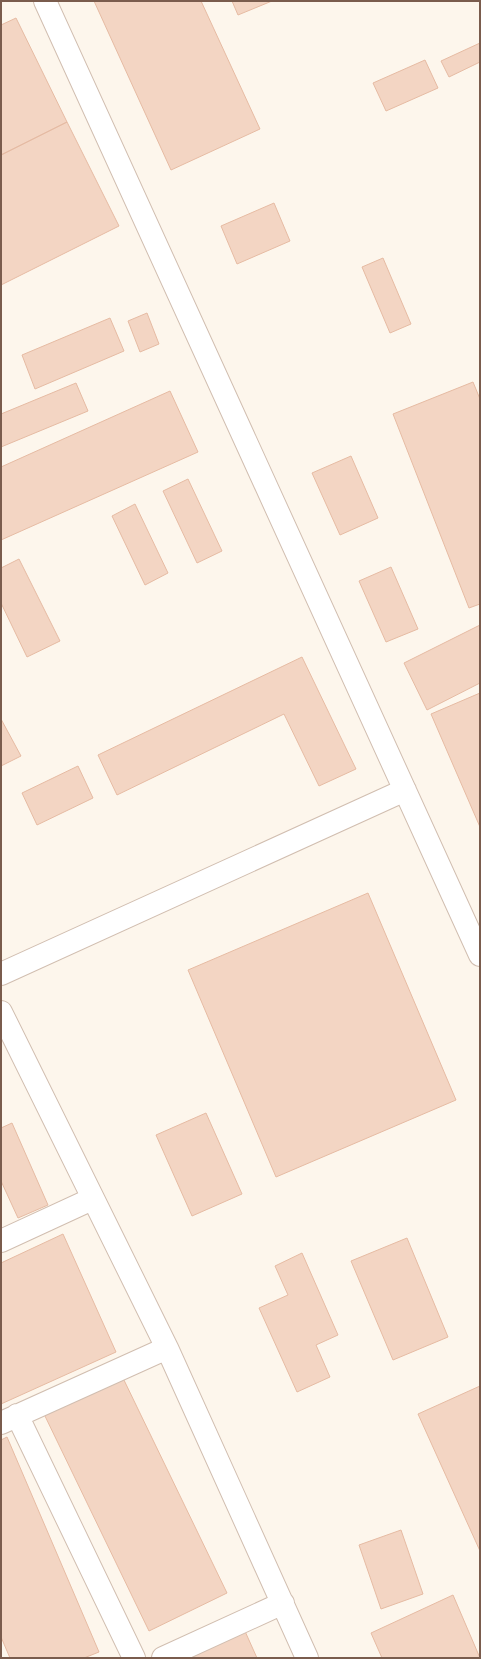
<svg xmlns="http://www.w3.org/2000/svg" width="481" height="1659" font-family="'IBM Plex Sans',sans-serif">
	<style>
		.building { fill: #f3d5c3; stroke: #e6bba3 }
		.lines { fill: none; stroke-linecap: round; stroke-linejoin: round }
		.minor-casing { stroke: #d1beb0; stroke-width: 24 }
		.minor { stroke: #fff; stroke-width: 22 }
	</style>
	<rect width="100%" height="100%" fill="#fdf6ec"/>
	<path class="building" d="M94 1H201L260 129 171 170Z
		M232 1H272L238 15Z
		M16 18 67 122 1 155V25Z
		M480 43V62L449 77 441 61Z
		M425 60 438 88 386 111 373 83Z
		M67 122 119 226 1 285V155Z
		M274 203 290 241 237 264 221 226Z
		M383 258 411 324 390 333 362 267Z
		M147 313 159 344 140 352 128 321Z
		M110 318 124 351 35 389 22 355Z
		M473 382 480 399V604L469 608 393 414Z
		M76 383 88 411 1 447V414Z
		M170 391 198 452 1 540V467Z
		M351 456 378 518 340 535 312 473Z
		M188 479 222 551 197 563 163 491Z
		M135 504 168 573 145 585 112 516Z
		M19 559 60 641 27 657 1 603V568Z
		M391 567 418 629 386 642 359 581Z
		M480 625V683L427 710 404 663Z
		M302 657 356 769 319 786 284 714 117 795 98 755Z
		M480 693V827L431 714Z
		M1 719 21 756 1 766Z
		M78 766 93 798 37 825 22 793Z
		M368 893 456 1100 276 1177 188 970Z
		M206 1113 242 1194 192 1216 156 1135Z
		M12 1123 48 1205 18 1218 1 1181V1128Z
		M63 1234 116 1352 1 1404V1263Z
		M407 1238 448 1337 393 1360 351 1261Z
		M302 1253 338 1335 316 1345 330 1377 297 1392 259 1308 288 1295 275 1266Z
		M122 1376 227 1593 149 1631 44 1414Z
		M480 1386V1551L418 1414Z
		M7 1437 99 1652 84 1658H10L1 1637V1440Z
		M401 1530 423 1594 381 1609 359 1545Z
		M453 1595 480 1658H382L371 1633Z
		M244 1629 257 1658H178Z"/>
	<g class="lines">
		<defs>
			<path id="minor" d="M45 1 480 955
				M1 974 405 790
				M1 1012 167 1348 307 1658
				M1 1241 92 1199
				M17 1415 134 1658
				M1 1423 167 1348
				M163 1658 283 1603"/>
		</defs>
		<use href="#minor" class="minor-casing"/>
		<use href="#minor" class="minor"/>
	</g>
	<rect width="481" height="1659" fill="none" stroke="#7a5c4d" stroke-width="4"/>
</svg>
